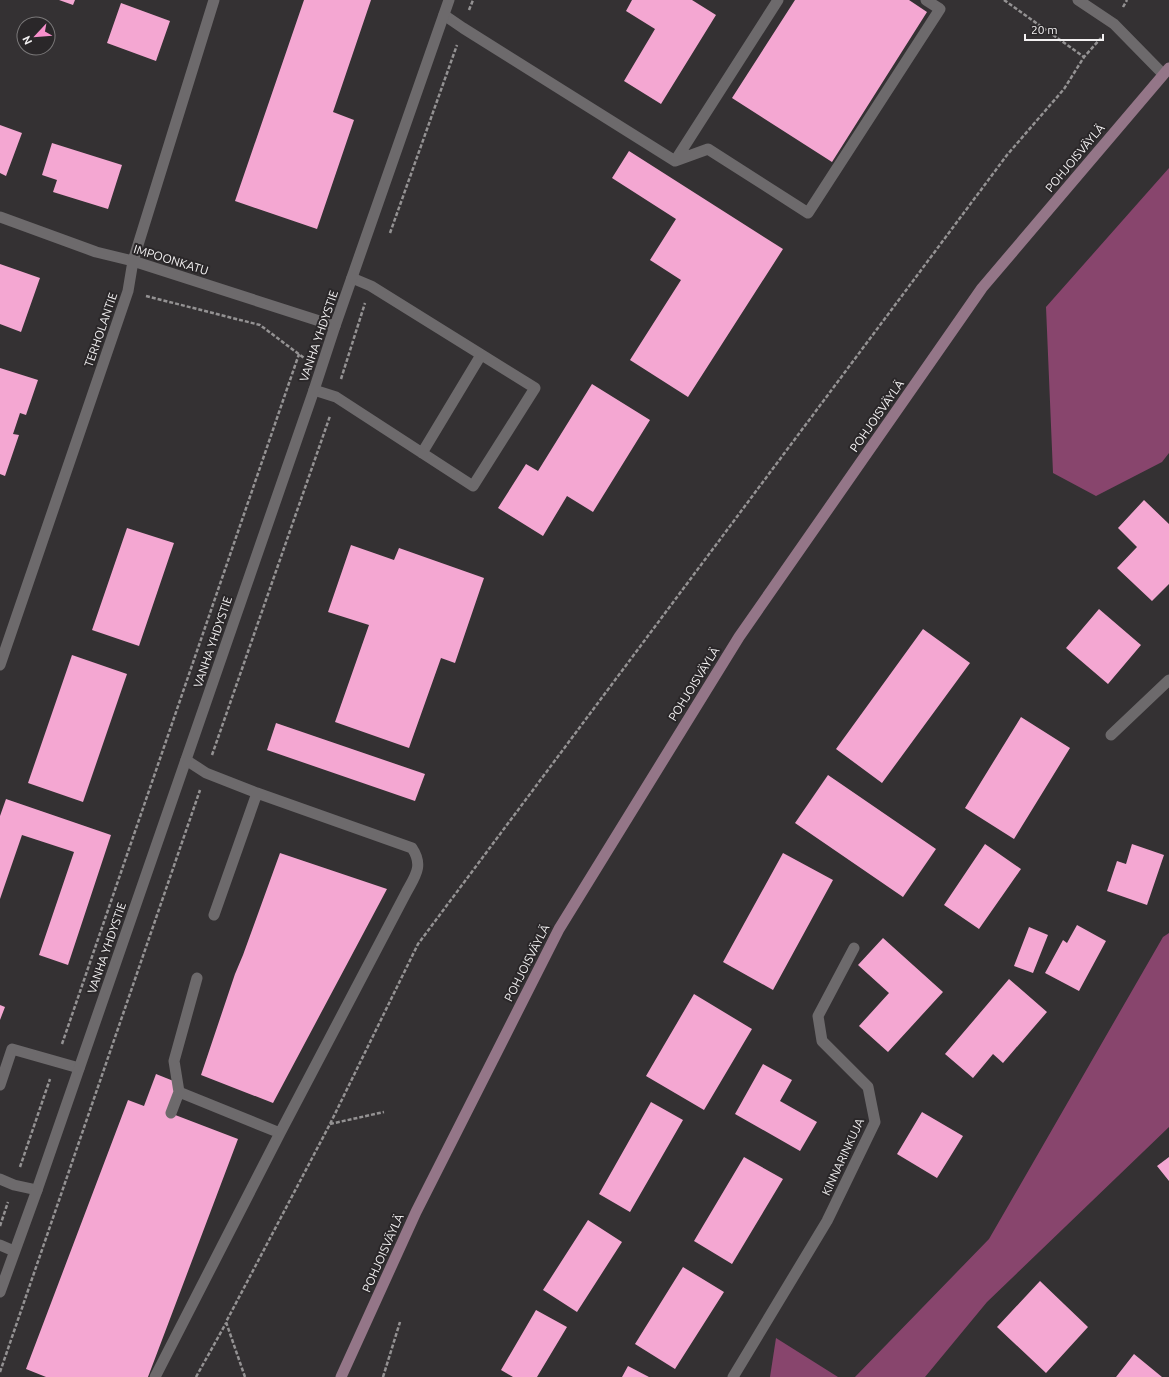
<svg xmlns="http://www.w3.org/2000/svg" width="1169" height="1377" font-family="Ubuntu,sans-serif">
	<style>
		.forest { fill: #88456d }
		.building { fill: #f4a7d2 }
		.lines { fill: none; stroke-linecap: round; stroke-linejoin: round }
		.path { stroke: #949293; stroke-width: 2.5; stroke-dasharray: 4 2; stroke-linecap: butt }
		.service { stroke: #6d6a6c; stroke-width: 11 }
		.minor { stroke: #6d6a6c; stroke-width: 11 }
		.tertiary { stroke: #6d6a6c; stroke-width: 11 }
		.secondary { stroke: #947688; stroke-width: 11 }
		.labels { text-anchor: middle; stroke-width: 4; stroke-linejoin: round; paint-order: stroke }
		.street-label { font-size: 12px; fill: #f3f1f2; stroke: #2a2729 }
	</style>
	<rect width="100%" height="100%" fill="#343133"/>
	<path class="forest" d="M1169 168V453L1162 462 1096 496 1053 473 1046 307Z
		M1169 933V1127L987 1302 925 1377H855L989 1239 1163 937Z
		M776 1338 838 1377H770Z"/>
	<path class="building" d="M59 0H75L73 5Z
		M304 0H371L333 112 354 120 317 229 235 201Z
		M632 0H692L716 15 661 104 624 81 655 29 626 11Z
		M795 0H909L927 12 832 162 732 98Z
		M121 3 170 21 156 61 107 43Z
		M0 125 22 133 6 176 0 173Z
		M52 143 122 165 108 209 53 192 57 180 42 175Z
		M629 151 783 249 688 397 630 360 681 280 650 260 676 219 612 178Z
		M0 264 40 278 21 332 0 324Z
		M0 368 38 380 26 415 20 413 13 434 19 435 5 476 0 474Z
		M592 384 650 420 593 512 567 496 543 536 498 508 526 464 538 471Z
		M1144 500 1169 524V584L1152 601 1117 568 1137 547 1118 528Z
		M127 528 174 543 139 646 92 630Z
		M351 545 394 560 399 548 484 578 455 663 441 658 409 748 335 722 369 625 328 612Z
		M1099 609 1141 645 1108 684 1066 648Z
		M923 629 970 663 882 783 836 749Z
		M72 655 127 674 83 802 28 783Z
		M1021 717 1070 748 1014 839 965 808Z
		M276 723 425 774 415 801 267 750Z
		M828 775 936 849 903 897 795 823Z
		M6 799 111 835 68 965 39 955 74 852 22 835 0 899V816Z
		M985 844 1021 869 979 929 944 905Z
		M1132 844 1164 855 1147 905 1107 891 1117 861 1126 864Z
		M280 853 387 889 273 1103 201 1075 235 974 243 955Z
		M783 853 833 880 773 990 723 962Z
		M1077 925 1106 941 1079 991 1045 973 1063 940 1067 943Z
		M1029 927 1048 935 1033 973 1014 966Z
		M883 938 943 992 888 1052 859 1026 889 993 858 965Z
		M1009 979 1047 1012 1003 1063 993 1054 973 1078 945 1054Z
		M694 994 752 1029 704 1110 646 1076Z
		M0 1005 5 1007 0 1020Z
		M763 1064 792 1080 780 1101 817 1122 800 1151 735 1114Z
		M156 1074 181 1084 170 1113 238 1139 148 1377H46L26 1369 128 1100 144 1106Z
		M651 1102 683 1120 630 1212 599 1194Z
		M922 1112 963 1136 937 1178 897 1154Z
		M744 1157 783 1179 732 1264 694 1241Z
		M1169 1157V1181L1157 1166Z
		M588 1220 622 1242 577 1312 543 1290Z
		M683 1267 724 1292 675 1369 635 1344Z
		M1040 1281 1088 1327 1046 1373 997 1327Z
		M536 1310 567 1327 537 1377H513L501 1370Z
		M1134 1354 1162 1377H1116Z
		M628 1366 649 1377H622Z"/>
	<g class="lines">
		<path class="path" d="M1004 0 1084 57
			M1123 7 1127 0
			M469 10 473 0
			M390 233 457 45
			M146 296 260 325 304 358
			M341 379 365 303
			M212 755 330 416
			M62 1044 299 354
			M330 1124 384 1112
			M20 1167 50 1079
			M0 1226 8 1202
			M0 1372 200 790
			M196 1377 226 1323
			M245 1377 226 1322 330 1124 418 944 1007 155 1064 89 1084 57 1101 38
			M383 1377 400 1322"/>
		<path class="service" d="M444 15 463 28 675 161 708 149 808 213 940 9 926 0
			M675 161 778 0
			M314 390 336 397 473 486 535 388 371 286 352 278
			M422 453 481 355
			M214 915 257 793
			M0 1085 12 1049 79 1068
			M179 1092 174 1061 197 978
			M171 1113 179 1092 280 1133
			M0 1179 14 1185 37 1190
			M0 1245 14 1251
			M155 1377 280 1133 406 893C415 876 424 866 412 848L257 793 206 773 186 760"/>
		<path class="minor" d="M1078 0 1114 24 1163 74
			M0 217 96 252 133 261 335 326
			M0 665 128 291 133 261 214 0
			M1111 735 1169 680
			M733 1377 827 1221 875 1122 868 1087 822 1041 818 1016 854 948"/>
		<path class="tertiary" d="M0 1292 37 1190 314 390 335 326 449 0"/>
		<path class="secondary" d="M341 1377 416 1212 559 929 739 637 982 288 1169 68"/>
	</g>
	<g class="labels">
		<g class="street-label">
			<text transform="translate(1075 158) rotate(-50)" y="4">POHJOISVÄYLÄ</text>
			<text transform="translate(171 260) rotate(17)" y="4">IMPOONKATU</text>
			<text transform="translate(101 330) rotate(-71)" y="4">TERHOLANTIE</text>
			<text transform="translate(319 336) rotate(-71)" y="4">VANHA YHDYSTIE</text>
			<text transform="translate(877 416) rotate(-55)" y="4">POHJOISVÄYLÄ</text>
			<text transform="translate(213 642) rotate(-71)" y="4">VANHA YHDYSTIE</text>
			<text transform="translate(694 684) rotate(-58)" y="4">POHJOISVÄYLÄ</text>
			<text transform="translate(107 948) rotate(-71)" y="4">VANHA YHDYSTIE</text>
			<text transform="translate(527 963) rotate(-63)" y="4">POHJOISVÄYLÄ</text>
			<text transform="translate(843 1157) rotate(-65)" y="4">KINNARINKUJA</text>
			<text transform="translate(383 1253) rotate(-66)" y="4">POHJOISVÄYLÄ</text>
		</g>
	</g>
	<g transform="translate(36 36) rotate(244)"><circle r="19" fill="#2a2729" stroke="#7a7879"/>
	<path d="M0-3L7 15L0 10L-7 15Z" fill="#f890cc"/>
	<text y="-6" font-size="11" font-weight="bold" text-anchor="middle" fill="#f3f1f2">N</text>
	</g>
	<path d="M1025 34v6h78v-6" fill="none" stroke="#f3f1f2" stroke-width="2"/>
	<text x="1031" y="34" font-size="12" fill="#f3f1f2" stroke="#2a2729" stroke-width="3" paint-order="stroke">20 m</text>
</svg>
